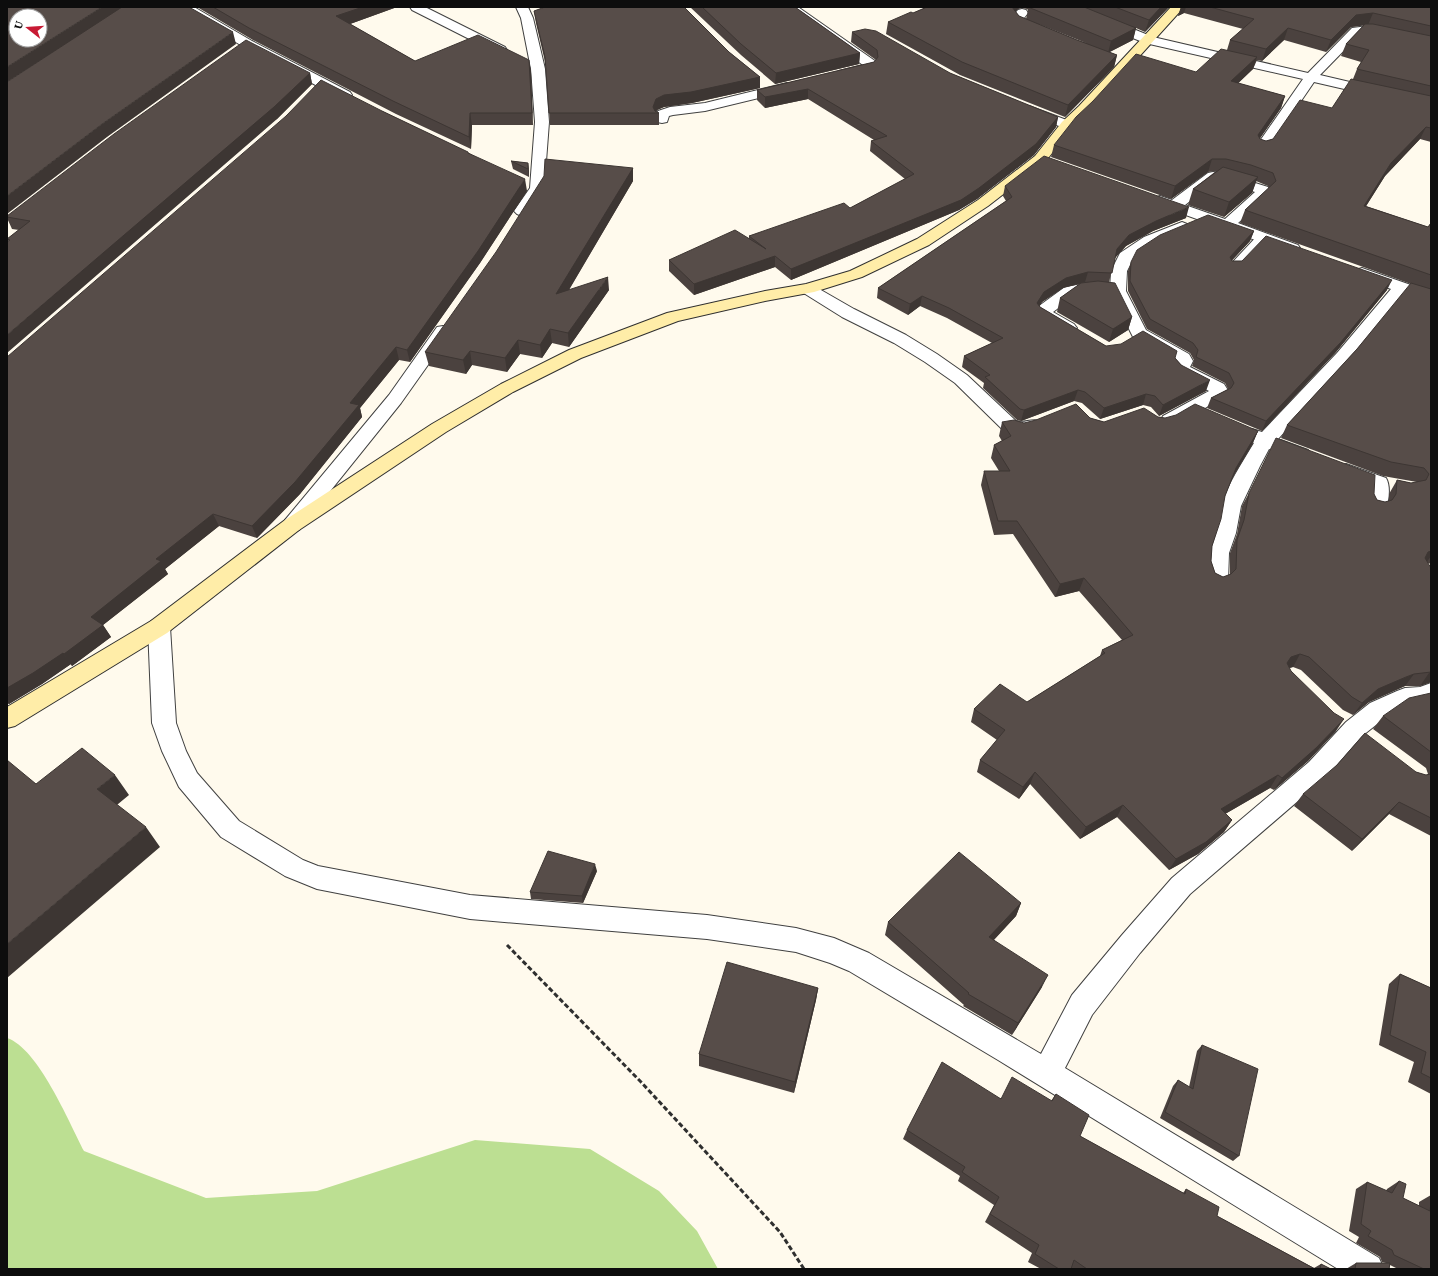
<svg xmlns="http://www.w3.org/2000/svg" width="1438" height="1276" font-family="'Source Serif 4',serif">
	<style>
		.forest { fill: #bcdf92 }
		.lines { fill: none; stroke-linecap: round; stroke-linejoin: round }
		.service-casing { stroke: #404040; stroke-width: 2 }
		.minor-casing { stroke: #404040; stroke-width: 2 }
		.secondary-casing { stroke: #2f2f2f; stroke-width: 2 }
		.path { stroke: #2f2f2f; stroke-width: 3; stroke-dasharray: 5 2.5; stroke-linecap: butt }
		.service { fill: #fff; fill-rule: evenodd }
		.minor { fill: #fff; fill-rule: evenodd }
		.secondary { fill: #ffeda8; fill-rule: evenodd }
		.wall { fill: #4b423f; fill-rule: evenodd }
		.shaded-wall { fill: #3d3633 }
		.building { fill: #574d49; stroke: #3d3633; fill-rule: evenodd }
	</style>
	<rect width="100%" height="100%" fill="#fffaed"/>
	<path class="forest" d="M7 1038C38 1048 69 1122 84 1151L206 1198 317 1191 475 1140 590 1149 659 1191 697 1231 718 1269H7Z"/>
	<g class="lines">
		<defs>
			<path id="service" d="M1262 234 1266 235 1268 237 1266 239 1237 270H1229L1227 268 1229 266 1258 235Z"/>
			<path id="minor" d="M179 7H194L252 41 350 92 352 95 350 98H340L244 47 181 10Z
				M410 7H425L505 47 507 50 505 53H497L412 10Z
				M516 7H528L533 18 545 69 549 122 544 188 527 214 522 216 517 214 514 211 530 188 535 122 531 69 521 18Z
				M785 7H798L875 61 876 64 873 71 844 78 839 77 837 74 839 71 863 65 791 14Z
				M1062 7H1079L1153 37 1308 73 1352 28 1368 26 1431 40V48L1368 34H1360L1320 75 1431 101V109L1314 82 1267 151 1262 152 1257 151 1255 148 1303 79 1145 43 1064 10Z
				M1022 9 1026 10 1028 13 1024 18 1025 20 1044 28 1046 31 1044 34C1033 36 1017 27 1011 18L1018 10Z
				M787 83 792 84 794 87 792 90 705 111 673 115 669 116 667 122 662 123 657 122 655 119 658 111 670 107 705 103Z
				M1029 106 1072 122 1074 125 1072 128 1067 129 1024 113 1022 110 1024 107Z
				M1213 172 1223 173 1268 187 1270 193 1268 196 1238 223 1298 245 1300 248 1298 251 1292 253 1286 251 1155 204 1152 201 1155 198 1160 196 1172 200 1208 173ZM1217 180 1255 192 1225 219 1185 205Z
				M1182 222 1187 224 1190 227 1187 230 1156 243 1133 259 1127 271 1126 291 1146 330 1189 354 1193 361 1190 367 1224 384 1229 392 1226 396 1177 424 1170 426 1163 424 1161 420 1163 416 1209 391 1178 375 1172 368 1175 361 1133 337 1110 291 1111 271 1120 253 1144 237Z
				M1362 268 1431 292V303L1404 294 1349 361 1278 439 1308 450 1311 454 1308 458 1301 460 1269 449 1260 466 1241 506 1236 533 1229 553 1228 581 1224 586 1217 589 1210 586C1201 572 1212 548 1216 533 1218 524 1218 515 1221 506 1228 484 1242 463 1254 443L1245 439 1243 435 1245 431 1252 429 1262 432 1337 353 1391 289 1356 276 1354 273 1356 270Z
				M1087 283 1093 285 1095 288 1093 291 1076 295 1053 312 1074 324 1077 328 1074 332C1062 335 1043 323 1036 313L1039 306 1065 287Z
				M808 284 814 286 854 309 906 335 937 354 967 375 1016 421C1024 424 1031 418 1040 421L1042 425 1040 429 1020 435 1002 429 955 383 925 362 894 343 842 317 802 292 800 289 802 286Z
				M443 326 449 327 452 331 401 403 299 530 292 532 285 530 282 525 285 520 389 395 437 327Z
				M1346 464 1386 478C1391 486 1389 504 1384 512L1377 514 1370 512 1367 507 1369 487 1339 476 1336 471 1339 466Z
				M159 619 167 621 170 627 176 723 186 751 197 773 239 821 303 860 318 866 470 895 707 915 796 928 834 938 869 953 1041 1054 1072 995 1122 935 1172 878 1309 762 1346 722 1370 703 1397 691 1405 688 1420 687 1431 683V702L1422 705 1408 706 1386 717 1362 736 1327 776 1190 894 1140 953 1092 1015 1065 1068 1379 1258 1384 1269H1338L998 1060 849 971 830 963 796 952 707 939 470 919 317 889 285 876 221 837 179 787 162 751 152 723 148 627 151 621Z"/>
			<path id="secondary" d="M1171 7H1184L1089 112 1072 128 1045 162 988 206 929 245 862 277 814 292 765 301 678 321 581 358 513 392 446 432 299 530 167 633 15 726 7 728V707L151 621 285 520 432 424 501 384 569 350 667 313 765 291 806 284 850 271 917 239 978 200 1035 156 1062 122 1079 106Z"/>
		</defs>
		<use href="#service" class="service-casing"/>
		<use href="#minor" class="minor-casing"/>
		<use href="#secondary" class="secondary-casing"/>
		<path class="path" d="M507 945 641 1082 780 1232 804 1269"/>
		<use href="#service" class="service"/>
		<use href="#minor" class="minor"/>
		<use href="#secondary" class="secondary"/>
	</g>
	<path class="wall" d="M197 7H397L350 24 415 61 529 60 531 72 533 125H472L471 149 396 114 253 40Z
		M690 7H795L860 53 859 64 775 84 741 55Z
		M927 7H1169L1145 32 1136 28 1133 40 1109 52 1117 55 1114 67 1065 117 960 75 886 34 888 22 913 13ZM1022 8 1027 9 1028 10 1026 19 1019 16 1015 11 1018 9ZM1036 23 1086 43 1077 40Z
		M1181 7H1431V142L1420 139 1385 176 1366 206 1428 227 1431 223V564L1428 563 1431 682 1420 686H1405L1369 702 1353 715 1343 710 1301 670 1293 667 1289 668 1291 671 1336 731 1308 761 1274 790 1270 788 1225 814 1232 820 1224 832 1198 854 1169 870 1117 817 1080 839 1030 784 1019 799 977 772 980 760 997 740 971 722 974 709 1027 702 1100 656 1102 650 1122 640 1079 591 1055 597 1013 534 994 535 981 485 984 471H999L991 458 994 445 1002 441 999 436 1002 422 1024 423 1090 418 1104 422 1158 417 1258 431 1252 445 1232 479 1225 496 1212 546 1211 561 1215 573 1223 577 1230 575V553L1237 534 1242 506 1249 493 1374 494 1377 500 1385 502 1389 501V494L1397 480 1411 483 1417 482 1383 476 1281 438 1287 425 1357 349 1411 284 1240 223 1245 210 1269 188 1268 186 1256 181 1252 193 1224 217 1188 205 1193 189 1216 171 1208 172 1171 199 1051 157 1054 145 1196 72 1227 50 1230 40 1243 29 1184 13 1178 16ZM1364 25 1346 44 1341 56 1361 62 1357 69 1353 79 1332 108 1273 139 1266 141 1260 139V138L1281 108 1285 96 1238 83 1253 69 1257 60 1262 61 1284 40 1326 52 1351 27Z
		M534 11 729 52 760 77V88L692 103 664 107 657 110 656 112 659 113V125H550L546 66 536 23Z
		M852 32 950 73 1058 117 1056 127 1034 155 977 199 959 210 791 280 775 267 694 295 669 271V260L749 238V236L850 208 905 179 870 151 871 141 874 140 808 99 765 108 757 100V90L874 62 876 60 851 42Z
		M310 73 312 84 277 119 8 241 7 239 19 230 12 229 7 218V216Z
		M382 111 469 153 527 191 480 263 410 362 399 360 360 408 362 417 300 494 257 538 219 526 165 569 168 574 103 625 111 637 72 666 71 664 42 684 9 704 7 703V357Z
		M511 161 528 163 529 171V177L513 169Z
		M633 168V181L569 290H609L569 347 552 343 542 358 520 354 507 372 472 365 466 374 429 366 425 352Z
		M1005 186 1186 218 1153 231 1126 246 1115 258 1109 282 1132 317 1128 330 1109 342 1057 312 1060 298 1080 284 1063 288 1042 302 1039 306 1040 307 1106 346 1175 358 1206 391 1159 416 1151 407 1143 405 1100 419 1082 403 1074 401 1021 421 1017 420 983 388 984 383 962 367 964 356 992 343 947 318 920 306 908 315 877 298 878 288 1006 201 1003 196Z
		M1254 231 1250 241 1231 261 1387 290 1336 352 1262 431 1207 408 1211 398 1228 389 1225 383 1192 366 1194 360 1190 353 1147 329 1128 291V271L1131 262Z
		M1431 693V836L1389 814 1352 851 1294 806 1303 794 1416 772 1426 775 1428 774 1426 768 1373 729 1383 716Z
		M597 871 583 903 531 899 530 892Z
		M1021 903 1016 916 994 940 1042 987 1012 1035 963 1006 964 1005 885 935 888 922Z
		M1400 974 1431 988V1094L1408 1082 1414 1062 1379 1045 1389 984Z
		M818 988 816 1000 794 1093 699 1066V1054Z
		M1202 1045 1239 1156 1233 1161 1160 1118 1173 1086 1178 1080 1189 1087 1197 1051Z
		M1056 1094 1080 1136 1183 1193 1186 1189 1217 1216 1314 1268 1321 1264 1331 1269H1041L1028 1262 1032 1253 985 1222 994 1205 958 1181 960 1176 903 1139 907 1130 1001 1098 1051 1101Z
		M1399 1181 1403 1198 1419 1206V1202L1431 1195V1269H1398L1390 1265 1389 1269H1346L1356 1263H1386L1382 1262 1380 1257 1356 1243 1359 1237 1349 1231 1356 1189 1367 1182 1386 1191 1387 1189Z"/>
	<path class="shaded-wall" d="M102 7H124L7 82V67Z
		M363 7H397L339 28 336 16Z
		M1011 7H1022L1018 9 1010 18Z
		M1161 7H1169L1145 32 1149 20Z
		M1181 7H1186L1184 13 1178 16Z
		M1373 13 1368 25 1351 27 1326 52 1331 40 1356 15Z
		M1136 28 1133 40 1108 53 1111 41Z
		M1288 28 1284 40 1262 61 1266 49Z
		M233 32 236 44 107 137 7 214V196L102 124Z
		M860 53 859 64 775 84 776 73Z
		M1117 55 1114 67 1065 117 1068 105Z
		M1257 57 1253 69 1227 94 1231 81Z
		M529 60 531 72 533 125 532 113Z
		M310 73 312 84 277 119 7 353V335Z
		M760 77V88L692 103 664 107 657 110 656 113 653 107 656 99 664 95Z
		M808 89V99L765 108V97Z
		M1285 96 1281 108 1254 147 1258 135Z
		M470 113 472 125 471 149 469 137Z
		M1058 117 1056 127 1034 155 977 199 959 210 791 280V269Z
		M1426 127 1420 139 1385 176 1358 219 1364 206 1391 163Z
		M1212 159 1208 172 1171 199 1175 186Z
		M528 163 529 171V177L528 169Z
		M633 168V181L558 308 556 294Z
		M1258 177 1252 193 1224 217 1229 202Z
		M525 179 527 191 480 263 410 362 407 350Z
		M1189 207 1186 218 1153 231 1126 246 1114 259 1117 249 1129 235 1156 221Z
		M1254 231 1250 241 1226 267 1230 257Z
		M775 256V267L694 295V284Z
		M1088 272 1085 282 1063 288 1042 302 1035 314 1037 303 1044 292 1066 278Z
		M608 277 609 290 569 347 568 333Z
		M1392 280 1387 290 1336 352 1262 431 1266 421Z
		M922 296 920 306 908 315 910 304Z
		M1132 317 1128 330 1109 342 1113 329Z
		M550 329 552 343 542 358 540 345Z
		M518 340 520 354 507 372 505 358Z
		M396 347 399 360 360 408 362 417 300 494 257 538 252 526 350 403Z
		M470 351 472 365 466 374 463 360Z
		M1210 380 1206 391 1159 416 1163 405Z
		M1078 390 1074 401 1021 421 1024 410Z
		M1146 394 1143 405 1100 419 1104 408Z
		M1258 431 1252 445 1230 481 1236 468Z
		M213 514 219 526 165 569 168 574 103 625 111 637 72 666 64 654 91 617 156 559Z
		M1431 551V556L1426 563 1419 566 1428 552Z
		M1084 578 1079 591 1055 597 1060 584Z
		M63 653 71 664 42 684 9 704 7 702V688Z
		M1300 654 1293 667 1283 670 1291 657Z
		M1431 672V682L1420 686 1429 673Z
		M1414 674 1405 686 1369 702 1353 715 1362 703 1378 689Z
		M1344 719 1336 731 1308 761 1274 790 1282 778Z
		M1035 772 1030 784 1019 799 1023 787Z
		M115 775 129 795 112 809 97 789Z
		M1278 775 1270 788 1213 821 1221 809Z
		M1399 802 1389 814 1352 851 1362 839Z
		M1123 805 1117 817 1080 839 1086 827Z
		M1232 820 1224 832 1198 854 1169 870 1176 859Z
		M146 827 160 847 7 978V944Z
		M595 864 597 871 583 903 582 896Z
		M1021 903 1016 916 984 950 989 937Z
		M1048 975 1042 987 1012 1035 1018 1023Z
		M818 988 816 1000 794 1093 795 1082Z"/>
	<path class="building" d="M7 7H102L7 67ZM16 16H40V40H16Z
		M122 7H189L233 32 102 124 7 196V82Z
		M213 7H363L336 16 415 61 478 35 529 60 532 113H470L469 137 393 101 249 28Z
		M545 7H684L729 52 760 77 691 92 664 95 656 99 653 107 655 111 659 113H549L545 57 534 11Z
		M702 7H795L860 53 776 73 741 44Z
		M927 7H1012L1019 16 1077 40 1117 55 1068 105 962 62 888 22 911 12 913 13Z
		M1028 7H1084L1136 28 1111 41Z
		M1115 7H1161L1149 20Z
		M1210 7H1431V26L1373 13 1356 15 1331 40 1288 28 1266 49 1230 40 1254 19Z
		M1365 24H1373L1431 36V86L1357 69 1369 50 1346 44Z
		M865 29 876 31 950 73 1058 117 1036 144 979 188 961 200 791 269 775 256 694 284 669 260 735 230 766 249 749 236 844 203 850 208 914 174 871 141 887 136 808 89 765 97 757 90 874 62 878 57 877 50 852 32Z
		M246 40 310 73 274 107 7 335V242L10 240 7 239 30 221 7 217V216L114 134Z
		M1221 49 1257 57 1231 81 1285 96 1258 135 1260 139 1266 141 1273 139 1300 100 1332 108 1351 79 1431 96V128L1426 127 1391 163 1364 206 1428 227 1431 223V275L1245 210 1276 181 1273 173 1251 165 1226 159H1212L1175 186 1054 145 1076 117 1093 101 1136 54 1196 72Z
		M321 80 382 111 468 152V153L525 179 478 251 407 350 396 347 350 403 359 405 295 482 252 526 213 514 156 559 161 561 91 617 103 625 64 654 63 653 33 673 7 688V357L286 116Z
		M1044 156 1189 207 1156 221 1129 235 1117 249 1112 273 1088 272 1066 278 1044 292 1037 303 1040 307 1106 346 1121 344 1143 331 1177 351 1175 358 1181 365 1210 380 1163 405 1155 396 1146 394 1104 408 1085 392 1078 390 1024 410 1020 409 985 377 990 375 964 356 1003 338 949 308 922 296 910 304 878 288 1012 197 1005 186Z
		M545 159 633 168 556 294 608 277 568 333 550 329 540 345 518 340 505 358 470 351 463 360 425 352 496 252 544 176Z
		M511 161 528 163V169Z
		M1223 167 1258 177 1229 202 1193 189Z
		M1208 215 1254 231 1230 257 1232 261H1242L1266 236 1392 280 1341 342 1266 421 1211 398 1231 388 1234 383 1229 373 1196 357 1198 350 1193 343 1150 319 1130 281 1131 262 1137 250 1160 235Z
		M1098 281 1115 283 1132 317 1113 329 1060 298 1081 283Z
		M1411 283 1431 289V551L1428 552 1425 558 1431 568V672L1414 674 1406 677 1378 689 1362 703 1352 697 1309 657 1300 654 1291 657 1287 663 1291 671 1334 713 1344 719 1316 748 1282 778 1278 775 1221 809 1232 820 1206 842 1176 859 1123 805 1086 827 1035 772 1023 787 980 760 1005 730 974 709 1000 684 1027 702 1105 653 1102 650 1133 635 1084 578 1060 584 1017 521H998L984 471H1010L994 445 1011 436 1002 422 1014 420 1024 423 1036 420 1076 404 1090 418 1104 422 1144 408 1158 417 1165 418 1176 415 1195 404 1258 431 1236 468 1225 496 1221 519 1212 546 1211 561 1215 573 1223 577 1231 574 1236 569 1237 540 1244 520 1249 493 1276 438 1375 475 1374 494 1377 500 1385 502 1392 500 1396 494 1397 480 1411 483 1426 480 1429 474 1424 468 1391 462 1287 425 1357 349Z
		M1431 693V752L1383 716 1409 698Z
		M1365 733 1416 772 1426 775 1431 774V818L1399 802 1362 839 1303 794 1337 765Z
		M82 748 115 775 97 789 146 827 7 944V760L36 784Z
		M548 851 595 864 582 896 530 892Z
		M959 852 1021 903 989 937 1048 975 1018 1023 968 994 969 993 888 922Z
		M727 962 818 988 795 1082 699 1054Z
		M1400 974 1431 988V1078L1421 1073 1426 1052 1390 1035Z
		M1202 1045 1258 1069 1239 1156 1165 1112 1178 1080 1193 1089Z
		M942 1062 1001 1099 1012 1077 1052 1101 1056 1094 1089 1115 1080 1136 1185 1194 1186 1189 1219 1207 1217 1216 1315 1269H1087L1074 1260 1071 1269H1059L1035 1254 1039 1245 990 1214 999 1197 962 1172 965 1167 907 1130Z
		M1399 1181 1406 1184 1403 1198 1430 1211 1431 1202V1269H1424L1394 1255 1392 1250 1368 1236 1371 1231 1361 1224 1367 1182 1392 1193Z
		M1356 1263H1390L1389 1269H1355Z
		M1321 1264 1331 1269H1320Z"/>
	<rect width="1438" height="1276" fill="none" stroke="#0d0d0d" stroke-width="16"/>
	<g transform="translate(28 28) rotate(287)"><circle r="19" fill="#ffffff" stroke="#9e9e9e"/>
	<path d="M0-3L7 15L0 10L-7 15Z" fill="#c81a34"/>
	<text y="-6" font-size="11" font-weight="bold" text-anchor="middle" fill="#0d0d0d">U</text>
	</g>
</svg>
